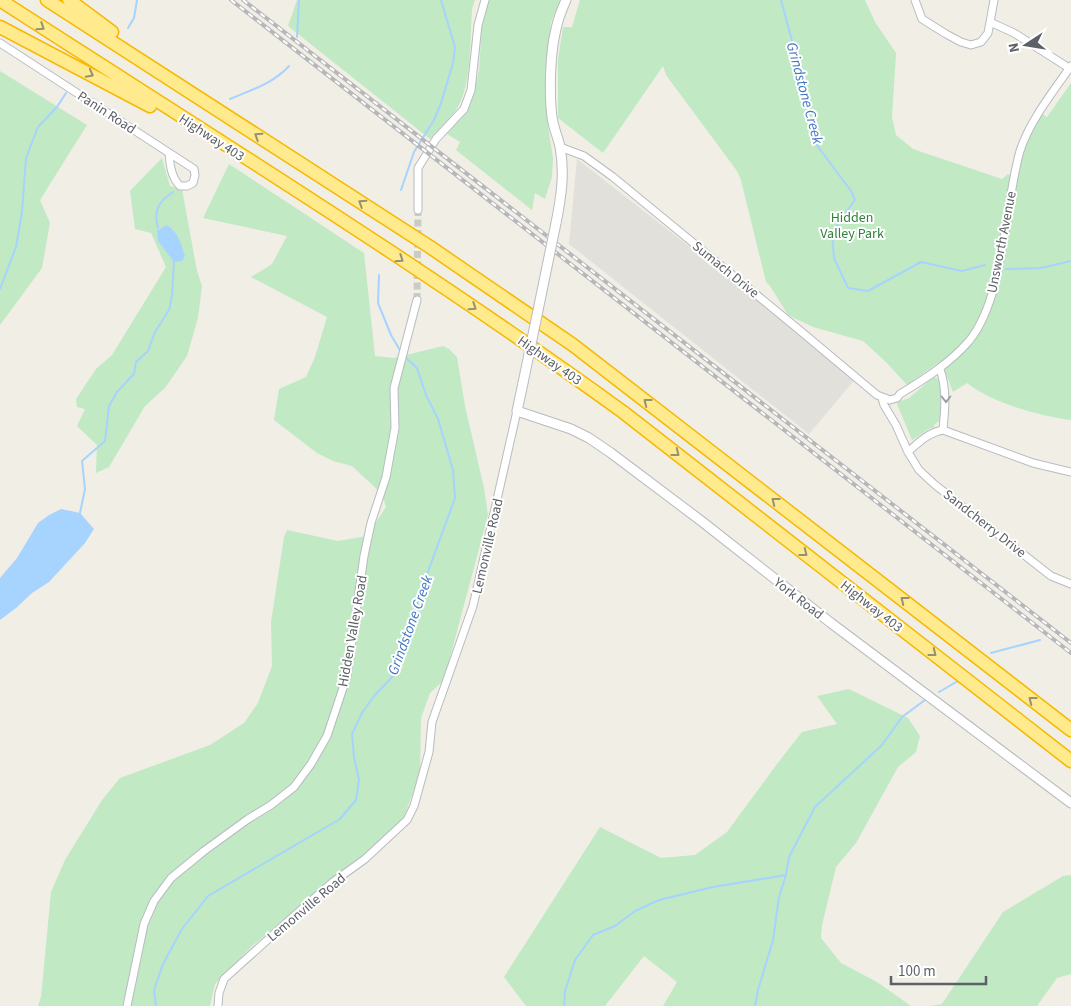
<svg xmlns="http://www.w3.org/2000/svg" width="1071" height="1006" font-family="'Source Sans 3',sans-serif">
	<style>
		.industrial { fill: #e1e0da }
		.green { fill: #c1e9c4 }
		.water { fill: #a7d3ff }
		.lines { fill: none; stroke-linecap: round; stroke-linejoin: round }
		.stream { stroke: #a7d3ff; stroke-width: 2 }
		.minor-tunnel { stroke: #cbcbc6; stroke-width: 7; stroke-dasharray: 7 3.5; stroke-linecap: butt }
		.minor-casing { stroke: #b8bbc0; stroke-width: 9 }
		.tertiary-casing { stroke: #b8bbc0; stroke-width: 11 }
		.motorway-casing { stroke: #f6b900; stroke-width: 15 }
		.minor { stroke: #fff; stroke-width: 7 }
		.tertiary { stroke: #fff; stroke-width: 9 }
		.motorway { stroke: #ffea8e; stroke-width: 12 }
		.rail-casing { stroke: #b6b7b8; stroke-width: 4 }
		.rail { stroke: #fff; stroke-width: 2; stroke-dasharray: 5.5; stroke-linecap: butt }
		.tertiary-bridge-casing { stroke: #b8bbc0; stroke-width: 11; stroke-linecap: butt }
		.tertiary-bridge { stroke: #fff; stroke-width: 9 }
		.oneway { stroke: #969175 }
		.oneway2 { stroke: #9ea0a4 }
		.labels { text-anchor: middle; stroke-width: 4; stroke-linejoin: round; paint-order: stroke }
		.street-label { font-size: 14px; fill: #5d6167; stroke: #fff }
		.park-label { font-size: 14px; fill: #30823a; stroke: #fff }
		.water-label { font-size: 15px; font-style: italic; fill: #4076c1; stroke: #fff }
	</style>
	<rect width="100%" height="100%" fill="#f0eee5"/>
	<path class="industrial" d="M577 159 857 377 809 434 569 244Z"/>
	<path class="green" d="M297 0H475L472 9C470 38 472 87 456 110 449 121 438 130 430 139L288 26Z
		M489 0H560L551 22 545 76 548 126 553 158 552 177 545 199 535 193 532 210 456 150 460 142 447 134 466 111 475 89 479 70 482 27Z
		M580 0H865L875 22 896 53 892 117 896 135 913 149 1002 179 1008 174 1012 176 1039 112 1047 117 1071 83V420C1040 416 992 403 967 383L953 392 941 361 907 385 886 362 863 341 813 327 788 315 770 286 766 282 741 180 737 171 666 75 663 66 603 153 558 118V60L563 27H572Z
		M0 71 87 125 40 200 50 223 42 268 0 325Z
		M162 158 170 186 182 189 197 271 202 286 198 318 187 356 165 388 145 406 109 467 96 473 97 445 77 426 85 409 77 407 76 399 96 369 112 355 166 267 151 233 135 229 130 191Z
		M229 164 364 253 375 356 394 358 443 346 449 349 457 357 465 406 484 488 488 515 444 680 430 693 421 718 420 774 402 822 380 847 321 890 252 946 215 984 210 1006H38L41 997 51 892 65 860 102 800 120 778 210 745 244 723 258 703 272 666 271 622 284 537 287 530 338 541 367 536 386 507 382 494 352 466 333 461 317 453 274 420 279 389 306 377 315 357 327 317 251 277 272 264 287 236 203 218Z
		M934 377 938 379 941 393 940 420 934 425 935 427 929 429 912 440 897 404 898 402 909 398Z
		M849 689 908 718 920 736 916 752 898 767 856 843 836 867 822 925 821 938 841 963 877 982 911 1006H663L677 982 644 956 605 1006H526L504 977 600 827 661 858 695 855 727 832 777 764 802 732 837 724 817 696Z
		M1071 875V974L1057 978 1037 1006H930L942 1004 1003 912 1063 876Z"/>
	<path class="water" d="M166 225C178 231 181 244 185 256L182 261 174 262 158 241 157 231Z
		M61 509 80 513 94 529 85 543 49 582 32 593 16 608 0 620V578L17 558 38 523 49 515Z"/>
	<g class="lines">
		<path class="stream" d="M781 0 792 41 795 68 805 95 810 124 816 144 851 191 855 200 832 232 834 258 848 288 868 291 921 262 962 271 985 265
			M128 28 134 18 137 0
			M297 37 299 0
			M230 99C251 90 274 83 289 66
			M401 190 414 152 434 120 441 103 453 63 455 47 441 0
			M158 228C153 211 159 201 173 192
			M1006 269 1041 268 1071 261
			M379 275 378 303 391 335 401 352
			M0 289 16 247 22 212 26 158 38 127 57 107 66 93
			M80 513 85 489 82 461 105 441 109 406 117 392 134 374 136 362 148 351 155 332 169 310 172 296 174 262
			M991 653 1040 640
			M939 692 958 681
			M156 1006 154 990 163 964 182 929 208 896 340 819 356 800 359 780 354 757 352 734 362 713 374 696 395 674 422 588 455 498 453 470 438 419 426 395 417 368 405 357
			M564 1006 565 991 575 960 593 935 615 926 635 911 659 900 713 887 786 875
			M755 1006 758 990 773 940 779 897 786 875 789 857 815 807 882 745 902 717 925 700"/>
		<path class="minor-tunnel" d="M417 300 418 210"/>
		<defs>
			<path id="minor" d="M915 0 922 19 946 34 961 42 971 45 981 42 988 33 994 0
				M990 22 1014 33 1069 68
				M0 43 194 169 195 175 193 183 187 186H180C171 177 170 165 169 153
				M560 147 584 156 613 177 797 328 877 395 890 400 897 398 900 394C925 379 950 363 969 341 1005 297 1004 206 1020 151 1029 122 1054 90 1071 66
				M418 210V168L436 139 464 109 471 90 478 25 485 0
				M940 369C947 390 945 408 943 430
				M882 398 884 405 896 425 908 452 919 470 934 484 1051 576 1071 584
				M908 452C919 442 928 433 943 430L1033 463 1071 472
				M127 1006 144 924 154 901 171 878 204 851 248 819 271 805 294 787 311 764 327 736 347 676 364 556 371 523 386 477 395 428 394 388 417 300
				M218 1006 219 993 224 979 295 915 333 882 365 859 407 820 414 806 429 752 432 722 473 606 517 411"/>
			<path id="tertiary" d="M556 223C561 198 565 173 560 147 558 137 553 127 552 117 549 93 550 52 556 29 558 19 562 9 566 0
				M523 383 517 411 571 429 589 438 611 453 700 520 831 623 1071 803"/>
			<path id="motorway" d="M0 0C209 135 422 266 623 412L1071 761
				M47 0 430 247 573 345 1071 730
				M69 0 112 32
				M0 27 150 106"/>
		</defs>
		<use href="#minor" class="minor-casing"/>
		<use href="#tertiary" class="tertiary-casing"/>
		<use href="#motorway" class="motorway-casing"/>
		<use href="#minor" class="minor"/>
		<use href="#tertiary" class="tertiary"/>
		<use href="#motorway" class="motorway"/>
		<defs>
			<path id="rail" d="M231 0 1071 653
				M243 0 1071 643"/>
		</defs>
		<use href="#rail" class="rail-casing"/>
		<use href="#rail" class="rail"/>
		<defs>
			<path id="tertiary-bridge" d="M523 383 556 223"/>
		</defs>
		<use href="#tertiary-bridge" class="tertiary-bridge-casing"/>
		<use href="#tertiary-bridge" class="tertiary-bridge"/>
	</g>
	<defs><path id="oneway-chevron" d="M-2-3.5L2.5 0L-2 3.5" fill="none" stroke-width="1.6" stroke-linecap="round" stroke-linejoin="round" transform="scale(1.25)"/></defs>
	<g class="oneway">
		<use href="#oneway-chevron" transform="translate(41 27) rotate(33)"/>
		<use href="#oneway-chevron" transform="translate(90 74) rotate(28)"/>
		<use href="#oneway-chevron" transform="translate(258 136) rotate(-147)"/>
		<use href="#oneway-chevron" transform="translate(362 203) rotate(-147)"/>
		<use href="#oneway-chevron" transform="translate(400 259) rotate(34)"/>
		<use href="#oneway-chevron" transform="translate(473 307) rotate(33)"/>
		<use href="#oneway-chevron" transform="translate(647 402) rotate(-142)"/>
		<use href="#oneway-chevron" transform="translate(676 453) rotate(38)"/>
		<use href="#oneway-chevron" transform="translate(775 501) rotate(-142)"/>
		<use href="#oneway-chevron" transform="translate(804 553) rotate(38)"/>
		<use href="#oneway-chevron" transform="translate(904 600) rotate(-142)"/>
		<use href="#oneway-chevron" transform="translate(933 653) rotate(38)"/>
		<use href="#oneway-chevron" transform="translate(1032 700) rotate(-142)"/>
	</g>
	<use class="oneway2" href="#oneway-chevron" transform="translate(946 399) rotate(90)"/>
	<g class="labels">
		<g class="street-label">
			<text transform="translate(107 112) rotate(33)" y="5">Panin Road</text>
			<text transform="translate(212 137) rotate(33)" y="5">Highway 403</text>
			<text transform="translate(1001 242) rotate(-79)" y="5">Unsworth Avenue</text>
			<text transform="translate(726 269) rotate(39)" y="5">Sumach Drive</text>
			<text transform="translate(550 360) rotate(35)" y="5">Highway 403</text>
			<text transform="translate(985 523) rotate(38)" y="5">Sandcherry Drive</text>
			<text transform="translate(487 546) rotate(-77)" y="5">Lemonville Road</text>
			<text transform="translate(799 598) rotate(38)" y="5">York Road</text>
			<text transform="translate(872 606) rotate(38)" y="5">Highway 403</text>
			<text transform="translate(352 631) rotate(-80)" y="5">Hidden Valley Road</text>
			<text transform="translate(306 907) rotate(-40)" y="5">Lemonville Road</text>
		</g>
		<g class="park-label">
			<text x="852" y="222">Hidden<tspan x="852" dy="16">Valley Park</tspan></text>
		</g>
		<g class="water-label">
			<text transform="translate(805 93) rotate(75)" y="5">Grindstone Creek</text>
			<text transform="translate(410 625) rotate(-70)" y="5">Grindstone Creek</text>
		</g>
	</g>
	<g transform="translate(1026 45) rotate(258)" stroke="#ffffff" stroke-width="4" paint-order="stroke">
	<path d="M0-4L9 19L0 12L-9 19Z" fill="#5d6167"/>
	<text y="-8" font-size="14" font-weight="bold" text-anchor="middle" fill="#5d6167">N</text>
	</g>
	<path d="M891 976v8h95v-8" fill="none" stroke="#5d6167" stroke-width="2.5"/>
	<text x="898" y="976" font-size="15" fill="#5d6167" stroke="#ffffff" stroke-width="4" paint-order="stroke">100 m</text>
</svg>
